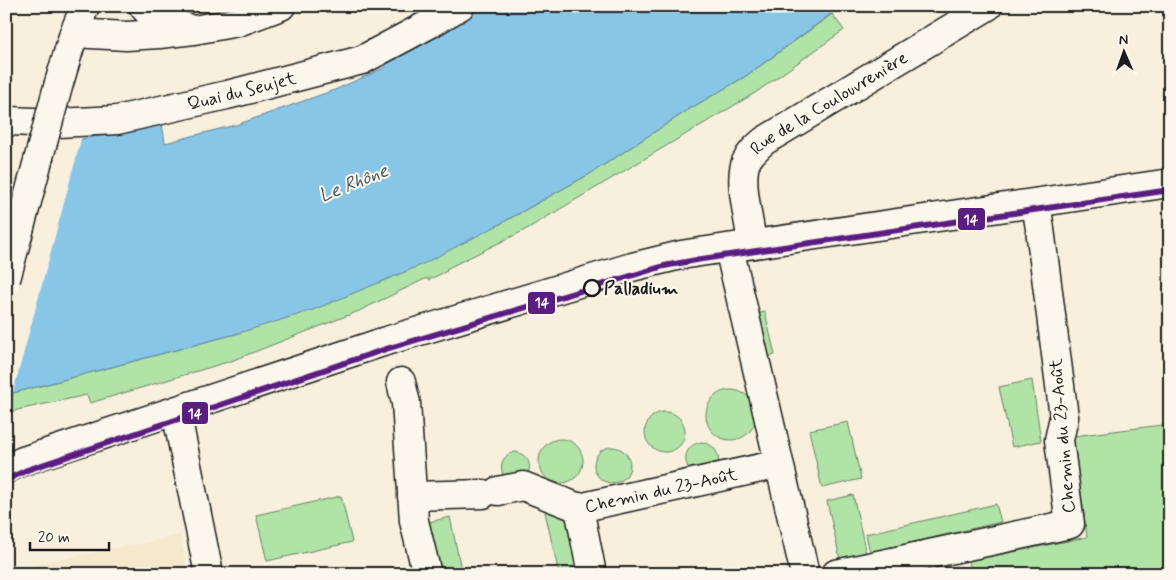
<svg xmlns="http://www.w3.org/2000/svg" width="1176" height="580" font-family="Mynerve,sans-serif">
	<style>
		.built { fill: #f5e8cc }
		.green { fill: #b0e4a6; stroke: #668061 }
		.water { fill: #88c6e8; stroke: #5d8296 }
		.pier { fill: #f8f0dd }
		.lines { fill: none; stroke-linecap: round; stroke-linejoin: round }
		.minor-casing { stroke: #1c1c1c; stroke-width: 31 }
		.major-casing { stroke: #1c1c1c; stroke-width: 31 }
		.minor { stroke: #fbf7ec; stroke-width: 28 }
		.major { stroke: #fbf7ec; stroke-width: 28 }
		.major-bridge-casing { stroke: #1c1c1c; stroke-width: 31; stroke-linecap: butt }
		.major-bridge { stroke: #fbf7ec; stroke-width: 28 }
		.tram-1-casing { stroke: #fbf7ec; stroke-width: 10 }
		.tram-1 { stroke: #5a1e82; stroke-width: 6 }
		.stop-dot { fill: #fbf7ec; stroke: #1c1c1c; stroke-width: 2.5 }
		.labels { text-anchor: middle; stroke-width: 4; stroke-linejoin: round; paint-order: stroke }
		.street-label { font-size: 18px; fill: #1c1c1c; stroke: #fbf7ec }
		.stop-label { font-size: 18px; font-weight: bold; fill: #1c1c1c; stroke: #fbf7ec; text-anchor: start }
		.water-label { font-size: 19px; font-style: italic; fill: #425863; stroke: #fbf7ec }
		.line-badge { stroke: #fbf7ec; stroke-width: 2 }
		.badge-label { font-size: 14px; text-anchor: middle; font-weight: bold; fill: #fff }
	</style>
	<rect width="100%" height="100%" fill="#f8f0dd"/>
	<filter id="ink" filterUnits="userSpaceOnUse"><feTurbulence type="fractalNoise" baseFrequency=".02" numOctaves="2"/><feDisplacementMap in="SourceGraphic" scale="10" xChannelSelector="R" yChannelSelector="G"/><feConvolveMatrix kernelMatrix="1 2 1 2 8 2 1 2 1" color-interpolation-filters="sRGB"/></filter>
	<g filter="url(#ink)">
		<path class="built" d="M180 535 187 574H34L33 565 105 550 141 544Z"/>
		<path class="green" d="M832 14 844 30 755 93 525 230 446 269 447 271 428 280 427 278 359 311 231 361 90 403 87 395 8 412 13 393 239 333 500 224 593 172 691 108 746 76Z
			M765 312 775 355 766 357 755 314Z
			M1032 380 1041 441 1012 447 999 387Z
			M706 415a25 25 0 1 1 50 0a25 25 0 1 1-50 0Z
			M645 432a20 20 0 1 1 40 0a20 20 0 1 1-40 0Z
			M848 422 861 479 822 488 809 430Z
			M1170 424V574H971L969 561 1087 537 1073 436Z
			M539 461a22 22 0 1 1 44 0a22 22 0 1 1-44 0Z
			M702 442C715 445 720 453 718 466L690 471C681 458 687 444 702 442Z
			M594 465a18 18 0 1 1 36 0a18 18 0 1 1-36 0Z
			M516 452C527 455 532 463 528 474L504 476C498 465 503 454 516 452Z
			M853 495 866 553 840 559 827 501Z
			M341 496 352 542 267 561 256 515Z
			M996 504 1001 522 870 552 866 534Z
			M571 507 586 574H559L545 512Z
			M450 517 462 574H433L421 524Z"/>
		<path class="water" d="M481 6H842L746 76 691 108 593 172 500 224 419 266 313 310 239 333 187 347 6 395V143L82 139 162 123 165 143 239 124 337 89 386 67 383 60 431 35Z"/>
		<path class="pier" d="M82 136 12 396 6 397V141Z"/>
		<g class="lines">
			<defs>
				<g id="minor">
					<path d="M143 6 152 16 187 28"/>
					<path d="M74 33 126 36 159 34 194 30 238 22 281 6"/>
					<path id="s1" d="M9 121 58 123 117 120 227 95 362 60 433 22 460 6"/>
					<path id="s2" d="M752 244C750 222 738 182 746 162 750 153 757 147 764 141L988 6"/>
					<path d="M729 248 805 574"/>
					<path d="M401 382 406 403 414 521 427 574"/>
					<path d="M176 411 209 574"/>
					<path d="M6 469 23 461 383 342 632 267 681 255 700 252 1170 183"/>
					<path d="M498 491 523 486 579 508"/>
					<path d="M412 496 483 494"/>
					<path id="s3" d="M592 574 579 508 779 464"/>
					<path d="M836 574 1070 524 1059 440 1064 417 1040 229 1036 203"/>
				</g>
				<path id="major" d="M59 83 74 33 85 6"/>
			</defs>
			<use href="#minor" class="minor-casing"/>
			<use href="#major" class="major-casing"/>
			<use href="#minor" class="minor"/>
			<use href="#major" class="major"/>
			<defs>
				<path id="major-bridge" d="M6 279 59 83"/>
			</defs>
			<use href="#major-bridge" class="major-bridge-casing"/>
			<use href="#major-bridge" class="major-bridge"/>
			<defs>
				<path id="tram-1" d="M6 480 27 470 386 349 664 266 702 259 1170 190"/>
			</defs>
			<use href="#tram-1" class="tram-1-casing"/>
			<use href="#tram-1" class="tram-1"/>
		</g>
	</g>
	<circle class="stop-dot" cx="592" cy="288" r="8"/>
	<g class="labels">
		<g class="street-label">
			<text dy="6" stroke="none"><textPath href="#s1" startOffset="236">Quai du Seujet</textPath></text>
			<text dy="6" stroke="none"><textPath href="#s2" startOffset="186">Rue de la Coulouvrenière</textPath></text>
			<text transform="translate(1062 436) rotate(-95)" y="6">Chemin du 23-Août</text>
			<text dy="6" stroke="none"><textPath href="#s3" startOffset="151">Chemin du 23-Août</textPath></text>
		</g>
		<g class="stop-label">
			<text x="604" y="294">Palladium</text>
		</g>
		<g class="water-label">
			<text transform="translate(353 182) rotate(-22)" y="7">Le Rhône</text>
		</g>
	</g>
	<g class="line-badge">
		<rect x="957" y="207" width="29" height="24" rx="5" fill="#5a1e82"/>
		<rect x="527" y="291" width="29" height="24" rx="5" fill="#5a1e82"/>
		<rect x="181" y="401" width="28" height="24" rx="5" fill="#5a1e82"/>
	</g>
	<g class="badge-label">
		<text x="971" y="224">14</text>
		<text x="542" y="307">14</text>
		<text x="195" y="418">14</text>
	</g>
	<rect width="1176" height="580" fill="none" stroke="#fbf7ec" stroke-width="25"/>
	<rect x="12" y="12" width="1151" height="555" fill="none" stroke="#1c1c1c" stroke-width="2" filter="url(#ink)"/>
	<g transform="translate(1124 52) rotate(358)" stroke="#fbf7ec" stroke-width="4" paint-order="stroke">
	<path d="M0-4L9 19L0 12L-9 19Z" fill="#1c1c1c"/>
	<text y="-8" font-size="14" font-weight="bold" text-anchor="middle" fill="#1c1c1c">N</text>
	</g>
	<path d="M30 542v8h79v-8" fill="none" stroke="#1c1c1c" stroke-width="2.5"/>
	<text x="38" y="542" font-size="15" fill="#1c1c1c" stroke="#fbf7ec" stroke-width="4" paint-order="stroke">20 m</text>
</svg>
